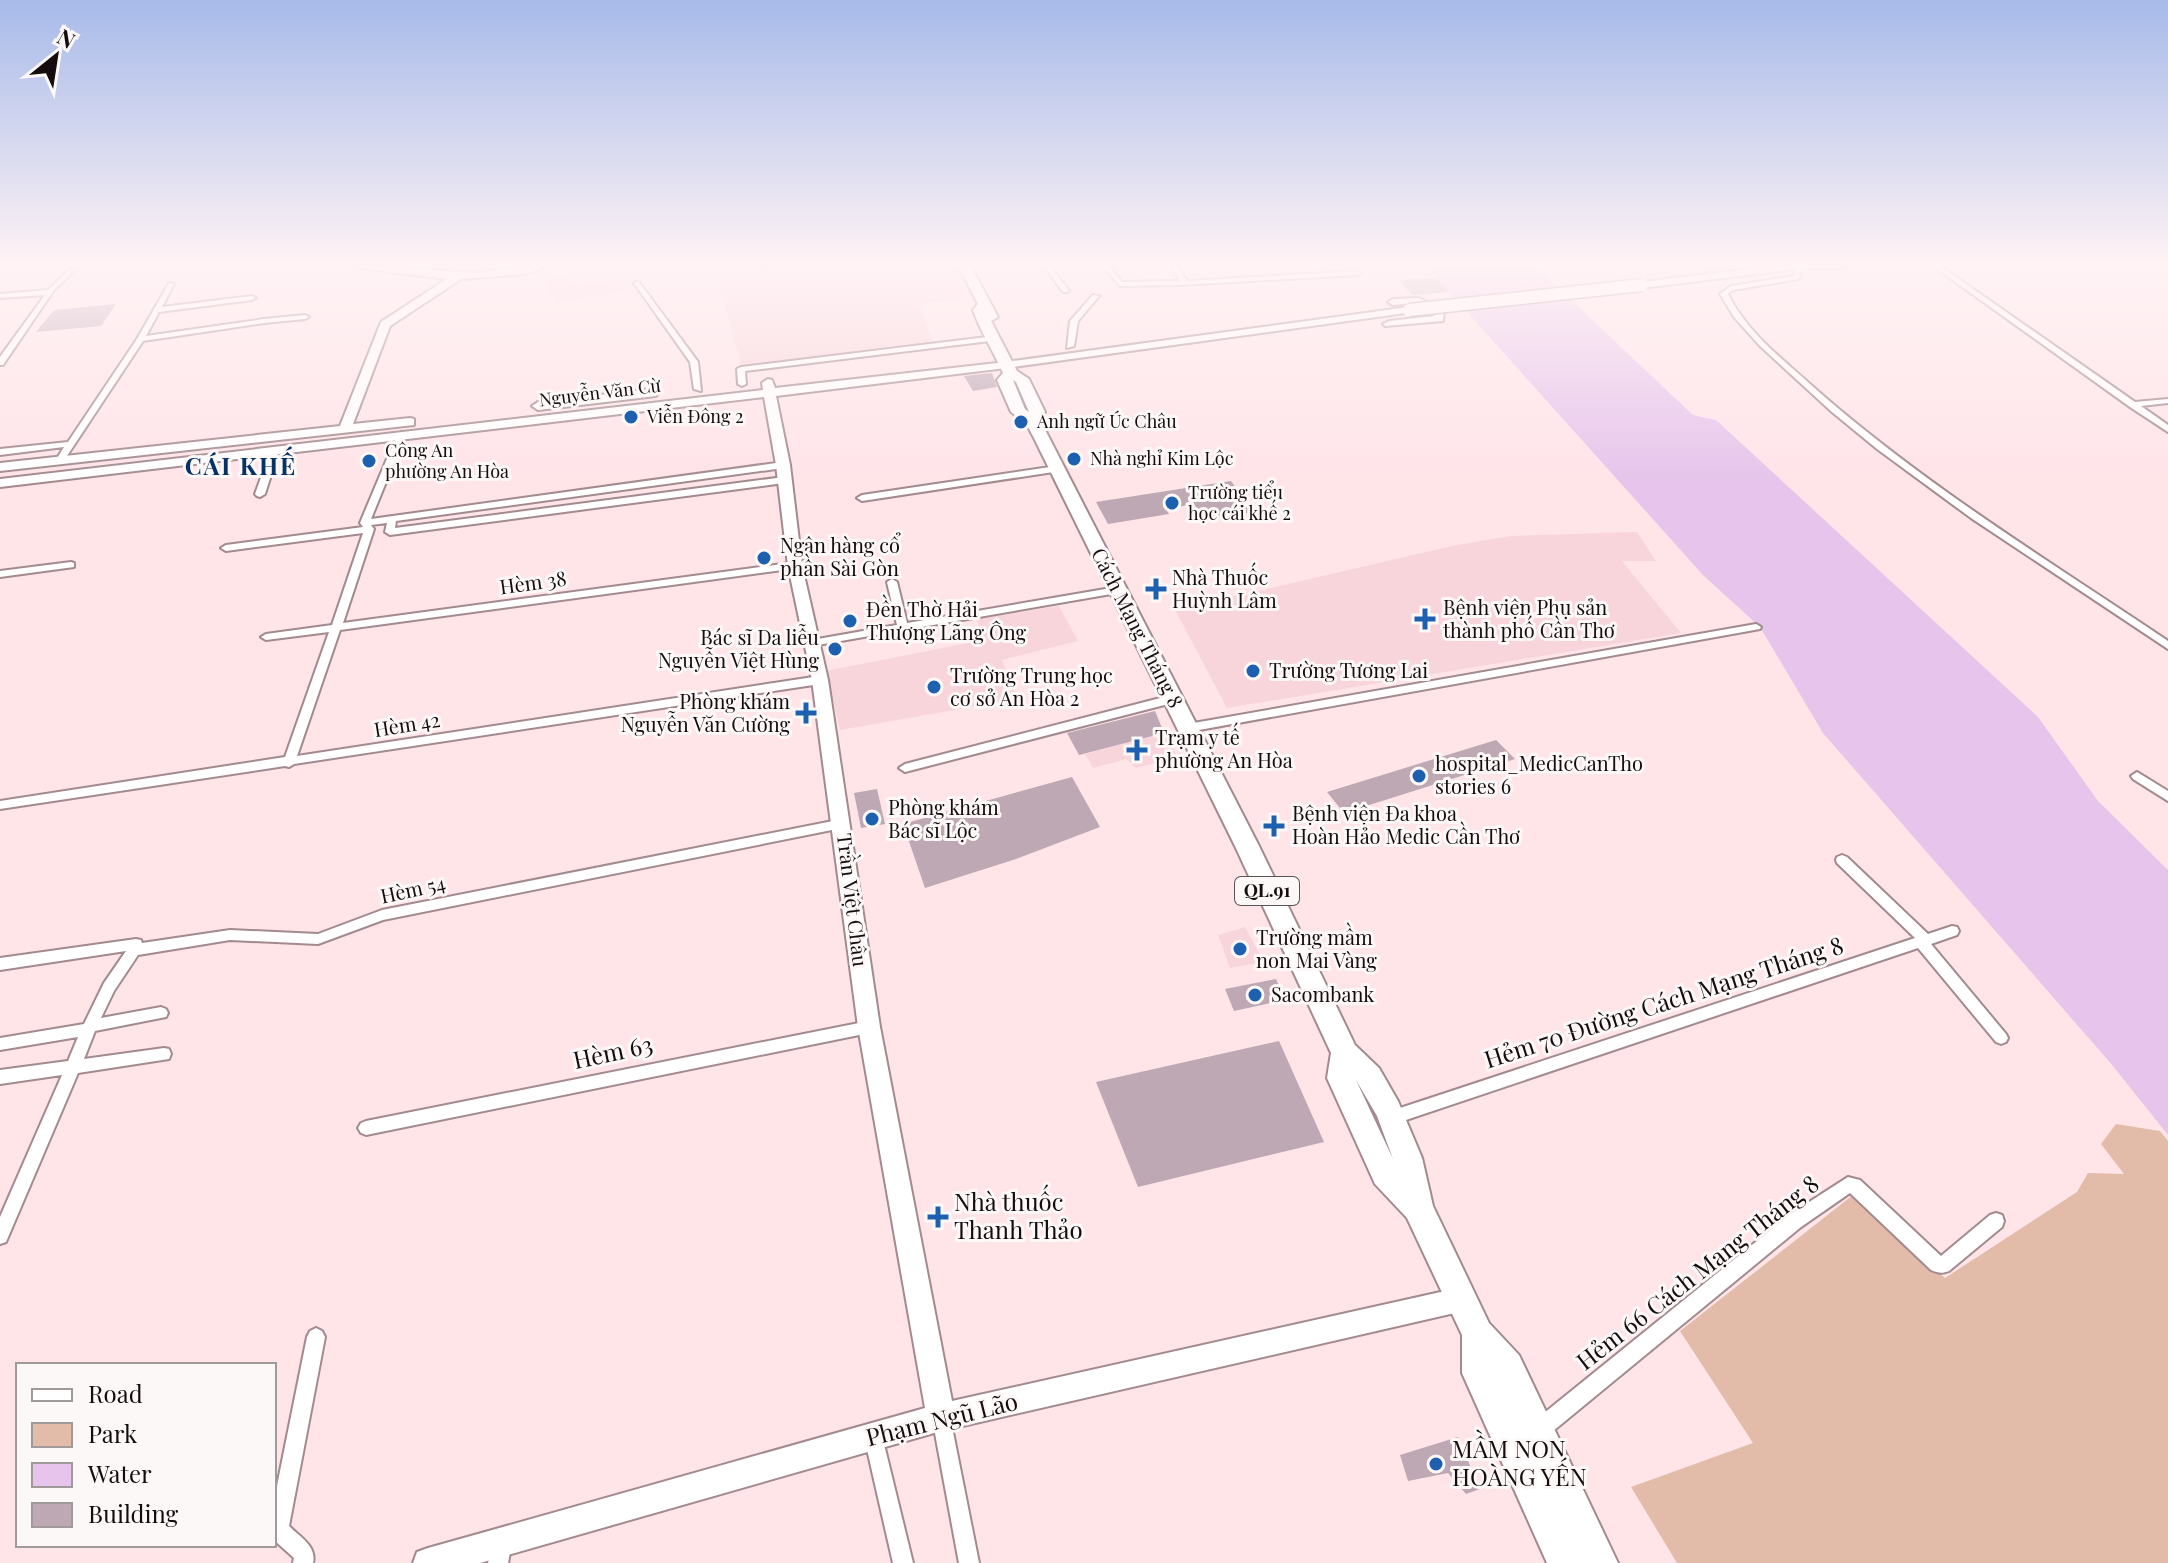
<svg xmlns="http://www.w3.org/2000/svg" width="2168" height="1563" font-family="'Playfair Display',serif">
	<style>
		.built { fill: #f8d5db }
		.green { fill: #e2bca8 }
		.water { fill: #e6c4eb }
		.building { fill: #bda8b3 }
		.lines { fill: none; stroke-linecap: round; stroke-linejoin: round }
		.street-casing { stroke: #a28a8e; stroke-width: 4 }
		.secondary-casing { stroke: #a28a8e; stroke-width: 4 }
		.highway-casing { stroke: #a28a8e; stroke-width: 4 }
		.street { fill: #fff; fill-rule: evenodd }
		.secondary { fill: #fff; fill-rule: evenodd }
		.highway { fill: #fff; fill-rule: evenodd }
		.secondary-bridge-casing { stroke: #a28a8e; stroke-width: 15; stroke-linecap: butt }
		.secondary-bridge { stroke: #fff; stroke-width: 12 }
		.poi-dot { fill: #1e60b0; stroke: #fdf8f8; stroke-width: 3 }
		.labels { text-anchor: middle; stroke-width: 6; stroke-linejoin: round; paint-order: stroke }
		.far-street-label { font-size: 18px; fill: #140c0e; stroke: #fdf8f8 }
		.far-poi-label { font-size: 18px; fill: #140c0e; stroke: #fdf8f8; text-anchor: start }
		.shield { fill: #fdf8f8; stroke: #5a5354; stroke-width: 2 }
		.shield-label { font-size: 18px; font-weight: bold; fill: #140c0e }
		.poi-label { font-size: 20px; fill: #140c0e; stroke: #fdf8f8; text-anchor: start }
		.street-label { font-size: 20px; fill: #140c0e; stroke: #fdf8f8 }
		.far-district-label { font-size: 24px; font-weight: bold; letter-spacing: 2px; fill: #073265; stroke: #fdf8f8 }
		.near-street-label { font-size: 24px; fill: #140c0e; stroke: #fdf8f8 }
		.near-poi-label { font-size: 24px; fill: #140c0e; stroke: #fdf8f8; text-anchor: start }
	</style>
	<rect width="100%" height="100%" fill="#ffe4e8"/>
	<path class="built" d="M718 263H952L966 298 919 304 934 345 742 368 721 291Z
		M629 264 636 289 556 302 554 295 550 296 547 277 570 273 576 287 607 282 604 268Z
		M1637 532 1656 561H1622L1681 633 1227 708 1173 606 1250 593 1452 546 1511 536Z
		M1059 606 1078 641 1002 660 1017 699 840 730 826 671 983 640 977 619Z
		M1164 733 1176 753 1174 758 1136 768 1126 759 1093 768 1085 754Z
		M1245 927 1264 962 1230 968 1218 935Z"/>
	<path class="green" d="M2116 1124 2160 1131 2168 1141V1563H1677L1631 1487 1753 1443 1680 1331 1853 1195 1945 1278 2077 1192 2088 1173 2124 1174 2101 1144Z"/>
	<path class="water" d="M1423 263H1532L1693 415 1716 420 2038 717 2098 801 2168 870V1135L2113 1066 1823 733 1760 627 1703 575Z"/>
	<path class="building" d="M1436 278 1449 292 1412 295 1399 280Z
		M116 304 101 326 36 332 54 310Z
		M992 373 997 387 973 391 964 376Z
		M1231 481 1254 512 1205 520 1194 504 1166 509 1169 514 1108 524 1096 502Z
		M1155 711 1164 733 1079 755 1067 733Z
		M1496 740 1515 759 1344 813 1327 792Z
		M1072 777 1100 827 1016 859 925 888 903 824Z
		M877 789 885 824 861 828 854 793Z
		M1276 979 1285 1000 1234 1011 1225 989Z
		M1279 1041 1324 1142 1138 1187 1096 1082Z
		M1458 1437 1480 1489 1466 1494 1448 1473 1408 1481 1400 1455Z"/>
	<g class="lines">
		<defs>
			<path id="street" d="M1042 263H1048L1069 291 1067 292H1063Z
				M1100 263H1106L1122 282 1180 281 1169 263H1175L1187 281 1358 271 1361 273 1358 275 1180 285 1120 286Z
				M1680 263H1740L1712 268Z
				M1781 263H1794L1803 266 1799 279 1733 290 1728 294C1746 331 1780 357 1810 384 1920 482 2046 559 2168 641V649L1971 518 1877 449 1832 412 1760 346 1734 317 1720 294 1731 286 1794 276 1798 267Z
				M1929 263H1936L2135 402 2168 399V403L2141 406 2168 425V432L2130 407Z
				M70 269 75 270 54 290 3 365H0V357L45 295 0 298V294L48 290Z
				M635 282H639L698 362 701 391 694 389 690 362 634 283Z
				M169 283 174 284 162 307 252 296 256 298 252 300 159 312 146 336 264 319 305 315 309 317 305 319 264 323 143 341 63 462 56 460 64 447 0 455V449L68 442 137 339Z
				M1093 295 1099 296 1078 321 1074 346 1067 348 1070 321Z
				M995 336 999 338 998 340 745 371 746 384 742 386 738 384 737 369 741 367Z
				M401 432 405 435 371 519 783 462 787 465 783 468 396 521 395 528 784 477 788 480 784 483 390 535 385 532 387 523 371 525 374 529 343 623 805 561 810 564 805 567 340 630 297 756 820 676 825 680 820 684 294 764 289 767 285 766 0 809V801L285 757 329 632 266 640 261 637 266 634 332 625 363 533 226 551 221 548 226 545 363 527 360 523 397 435Z
				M275 447 279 450 265 494 260 497 257 496 255 494 271 450Z
				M1057 466 1060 467V471L862 501 857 498 862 495Z
				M71 562 74 563V567L0 577V571Z
				M892 579 897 582 907 623 1117 587 1122 590 1117 593 812 646 808 645 807 643 812 640 897 625 887 582Z
				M1756 624 1761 627 1760 629 1188 732 1182 728 1188 724Z
				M1172 695 1178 699 1176 702 905 772 899 768 905 764Z
				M2137 772 2168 791V801L2133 779 2131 776Z
				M843 819 847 821 849 824 847 827 383 920 318 944 230 940 138 955 114 991 101 1018 161 1007 166 1009 168 1013 166 1017 95 1031 84 1059 164 1048 169 1049 171 1054 169 1059 78 1073 6 1242 0 1244V1217L62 1075 0 1084V1070L68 1061 78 1037 0 1050V1038L84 1024 104 983 126 951 0 970V958L136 939 141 940 142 943 230 930 318 934 382 910Z
				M1842 855 1847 857 1928 934 1952 926 1957 927 1959 931 1957 935 1931 944 2006 1034 2008 1038 2006 1042 2001 1044 1996 1042 1918 948 1391 1125 1386 1123 1383 1118 1386 1113 1391 1111 1915 938 1837 863 1836 860 1837 857Z
				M869 1021 874 1023 876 1027 874 1031 869 1033 366 1135 361 1133 358 1128 361 1123 366 1121Z
				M1848 1177 1860 1180 1941 1256 1990 1215 1996 1213 2002 1215 2004 1221 2002 1227 1949 1271C1942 1274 1938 1273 1931 1270L1850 1193 1801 1227 1547 1436 1540 1438 1533 1436 1531 1429 1533 1422 1789 1215Z
				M316 1328 322 1331 325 1337 289 1526C300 1537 317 1546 313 1563H293L294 1558 274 1540V1501L307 1337 310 1331Z
				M941 1408 948 1410 950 1417 979 1563H959L932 1417 934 1410Z
				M873 1427 880 1429 882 1436 913 1563H893L864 1436 866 1429Z
				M502 1532 509 1535 512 1542 508 1563H488L495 1535Z"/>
			<path id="secondary" d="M339 263 474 273 556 263 525 274 461 279 390 326 353 424 410 418 414 419V425L0 471V463L340 426 381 322 447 279 344 266Z
				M1874 263 1869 266 1789 270 1642 288 1637 285 1642 282 1789 264Z
				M1419 298 1444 310 1443 321 1385 326 1383 324 1389 321 1434 316V313L1413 303 1393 305 1388 302 1393 299Z
				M1409 307 1413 308V312L1006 368 776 396 790 465 802 566 828 680 880 1027 952 1401 1463 1287 1472 1291 1476 1300 1472 1309 941 1431 480 1563H413L417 1552 428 1548 925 1408 858 1027 812 680 788 566 776 465 764 397 0 487V479L763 390 762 383 768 379 772 380 775 388 1006 362Z
				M652 389 658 393 656 396 538 410 532 406 538 402Z"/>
			<path id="highway" d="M957 263H969L998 317 991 321 1017 371 1029 379 1045 412 1040 420 1259 846 1355 1045 1379 1068 1398 1101 1422 1158 1433 1206 1489 1323 1519 1355 1618 1563H1547L1462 1373V1335L1407 1218 1375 1184 1327 1078 1331 1053 1235 846 1034 438 1026 423 1011 412 997 380 1003 373C993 350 981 333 973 310L978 304ZM1013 380 1016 382 1029 412 1025 409ZM1356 1080 1377 1116 1393 1159Z"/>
		</defs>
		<use href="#street" class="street-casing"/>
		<use href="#secondary" class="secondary-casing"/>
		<use href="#highway" class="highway-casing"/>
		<use href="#street" class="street"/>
		<use href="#secondary" class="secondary"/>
		<use href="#highway" class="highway"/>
		<defs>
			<path id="secondary-bridge" d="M1409 310 1642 285"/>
		</defs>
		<use href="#secondary-bridge" class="secondary-bridge-casing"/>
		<use href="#secondary-bridge" class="secondary-bridge"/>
	</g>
	<linearGradient id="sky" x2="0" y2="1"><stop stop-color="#a7bae9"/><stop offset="0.55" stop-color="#fff3f5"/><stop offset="1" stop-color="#fff3f5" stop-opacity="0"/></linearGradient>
	<rect width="2168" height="481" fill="url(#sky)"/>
	<g class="poi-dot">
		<circle cx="631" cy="417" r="8"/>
		<circle cx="1021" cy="422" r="8"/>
		<circle cx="1074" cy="459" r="8"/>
		<circle cx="369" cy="461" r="8"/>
		<circle cx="1172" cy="503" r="8"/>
		<circle cx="764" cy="558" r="8"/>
		<path d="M1152 577h8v8h8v8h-8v8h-8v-8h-8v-8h8z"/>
		<path d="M1421 607h8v8h8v8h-8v8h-8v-8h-8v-8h8z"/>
		<circle cx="850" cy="621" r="8"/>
		<circle cx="835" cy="649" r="8"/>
		<circle cx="1253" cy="671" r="8"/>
		<circle cx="934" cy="687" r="8"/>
		<path d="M802 701h8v8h8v8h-8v8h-8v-8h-8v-8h8z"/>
		<path d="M1133 738h8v8h8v8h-8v8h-8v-8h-8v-8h8z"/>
		<circle cx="1419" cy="776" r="8"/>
		<circle cx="872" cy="819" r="8"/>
		<path d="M1270 814h8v8h8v8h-8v8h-8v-8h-8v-8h8z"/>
		<circle cx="1240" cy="949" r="8"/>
		<circle cx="1255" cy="995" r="8"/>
		<path d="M934 1205h8v8h8v8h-8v8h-8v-8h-8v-8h8z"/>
		<circle cx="1436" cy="1464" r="8"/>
	</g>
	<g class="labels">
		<g class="far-street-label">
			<text transform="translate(600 393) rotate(-7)" y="6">Nguyễn Văn Cừ</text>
		</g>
		<g class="far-poi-label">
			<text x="647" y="423">Viễn Đông 2</text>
			<text x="1037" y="428">Anh ngữ Úc Châu</text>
			<text x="385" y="457">Công An<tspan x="385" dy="21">phường An Hòa</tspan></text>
			<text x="1090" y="465">Nhà nghỉ Kim Lộc</text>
			<text x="1188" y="499">Trường tiểu<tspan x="1188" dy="21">học cái khế 2</tspan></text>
		</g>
		<rect class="shield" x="1235" y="877" width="64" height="28" rx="6"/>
		<g class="shield-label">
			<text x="1267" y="897">QL.91</text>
		</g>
		<g class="poi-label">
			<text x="780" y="553">Ngân hàng cổ<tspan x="780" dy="23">phần Sài Gòn</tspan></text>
			<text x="1172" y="585">Nhà Thuốc<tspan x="1172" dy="23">Huỳnh Lâm</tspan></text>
			<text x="1443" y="615">Bệnh viện Phụ sản<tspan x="1443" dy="23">thành phố Cần Thơ</tspan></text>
			<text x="866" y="617">Đền Thờ Hải<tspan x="866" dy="23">Thượng Lãng Ông</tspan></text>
			<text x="819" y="645" text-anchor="end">Bác sĩ Da liễu<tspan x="819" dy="23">Nguyễn Việt Hùng</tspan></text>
			<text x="1269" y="678">Trường Tương Lai</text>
			<text x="950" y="683">Trường Trung học<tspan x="950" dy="23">cơ sở An Hòa 2</tspan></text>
			<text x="790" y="709" text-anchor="end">Phòng khám<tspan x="790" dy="23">Nguyễn Văn Cường</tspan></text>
			<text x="1155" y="745">Trạm y tế<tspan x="1155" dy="23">phường An Hòa</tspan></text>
			<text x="1435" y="771">hospital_MedicCanTho<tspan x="1435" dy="23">stories 6</tspan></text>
			<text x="888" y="815">Phòng khám<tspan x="888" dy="23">Bác sĩ Lộc</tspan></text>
			<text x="1292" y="821">Bệnh viện Đa khoa<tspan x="1292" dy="23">Hoàn Hảo Medic Cần Thơ</tspan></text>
			<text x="1256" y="945">Trường mầm<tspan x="1256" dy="23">non Mai Vàng</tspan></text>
			<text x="1271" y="1002">Sacombank</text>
		</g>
		<g class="street-label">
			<text transform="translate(533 583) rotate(-8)" y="7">Hèm 38</text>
			<text transform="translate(1137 628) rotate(63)" y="7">Cách Mạng Tháng 8</text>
			<text transform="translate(407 725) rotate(-9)" y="7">Hèm 42</text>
			<text transform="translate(413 890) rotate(-12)" y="7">Hèm 54</text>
			<text transform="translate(852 900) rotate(83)" y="7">Trần Việt Châu</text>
		</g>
		<g class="far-district-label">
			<text x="241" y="475">CÁI KHẾ</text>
		</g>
		<g class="near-street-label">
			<text transform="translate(1664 1003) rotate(-18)" y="8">Hẻm 70 Đường Cách Mạng Tháng 8</text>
			<text transform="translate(613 1053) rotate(-12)" y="8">Hèm 63</text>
			<text transform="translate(1698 1273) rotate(-38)" y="8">Hẻm 66 Cách Mạng Tháng 8</text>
			<text transform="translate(942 1420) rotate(-14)" y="8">Phạm Ngũ Lão</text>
		</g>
		<g class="near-poi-label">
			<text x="954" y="1211">Nhà thuốc<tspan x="954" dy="28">Thanh Thảo</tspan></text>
			<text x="1452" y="1458">MẦM NON<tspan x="1452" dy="28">HOÀNG YẾN</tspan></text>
		</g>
	</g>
	<rect x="16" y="1363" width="260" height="184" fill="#fdf8f8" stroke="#a09a9a" stroke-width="2"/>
	<rect x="32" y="1389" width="40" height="12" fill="#ffffff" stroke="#a09a9a" stroke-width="2"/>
	<text x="88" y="1403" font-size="24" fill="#140c0e">Road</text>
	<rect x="32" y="1423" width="40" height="24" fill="#e2bca8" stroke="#a09a9a" stroke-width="2"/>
	<text x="88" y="1443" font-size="24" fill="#140c0e">Park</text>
	<rect x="32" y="1463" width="40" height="24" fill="#e6c4eb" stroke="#a09a9a" stroke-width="2"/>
	<text x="88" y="1483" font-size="24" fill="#140c0e">Water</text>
	<rect x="32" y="1503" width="40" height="24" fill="#bda8b3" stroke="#a09a9a" stroke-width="2"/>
	<text x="88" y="1523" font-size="24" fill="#140c0e">Building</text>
	<g transform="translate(56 56) rotate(30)" stroke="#fdf8f8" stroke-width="6" paint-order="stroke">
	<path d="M0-6L14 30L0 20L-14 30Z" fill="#140c0e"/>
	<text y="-12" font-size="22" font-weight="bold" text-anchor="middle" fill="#140c0e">N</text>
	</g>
</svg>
